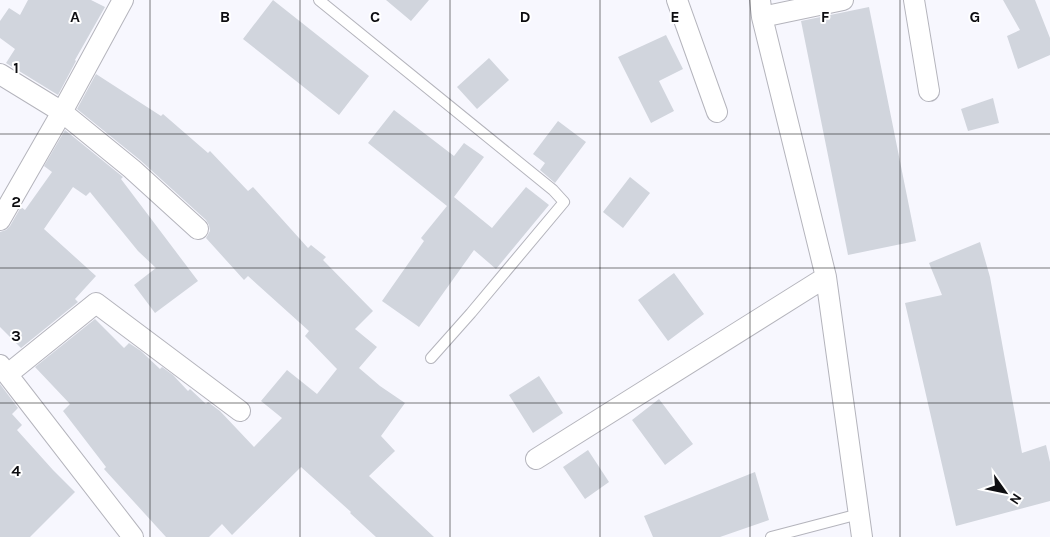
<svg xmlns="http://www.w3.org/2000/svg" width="1050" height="537" font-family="Karla,sans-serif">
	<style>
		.building { fill: #d1d5dd }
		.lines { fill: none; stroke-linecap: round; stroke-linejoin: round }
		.service-casing { stroke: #b4b4bc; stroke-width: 12 }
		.minor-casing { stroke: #b4b4bc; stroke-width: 22 }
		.service { stroke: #fff; stroke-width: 10 }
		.minor { stroke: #fff; stroke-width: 20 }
		.grid { fill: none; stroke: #0e0e11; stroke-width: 1; stroke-opacity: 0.55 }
		.grid-label { font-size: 16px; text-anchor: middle; font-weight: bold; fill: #0e0e11; stroke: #fff; stroke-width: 4; stroke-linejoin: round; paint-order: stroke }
	</style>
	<rect width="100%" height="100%" fill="#f7f7fe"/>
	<path class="building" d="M28 0H91L105 7 75 60 76 61 58 95 6 63 15 49 0 38V21L9 8 20 15Z
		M273 0 369 76 339 115 243 39Z
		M386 0H429L411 21Z
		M1003 0H1035L1050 38V55L1018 69 1007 36 1020 30Z
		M869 7 916 241 848 255 801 21Z
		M666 35 683 69 659 81 674 111 651 123 618 57Z
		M489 58 509 80 477 109 457 87Z
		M96 74 161 116 163 114 208 153 210 151 248 191 253 187 308 248 311 245 326 257 323 260 373 311 355 329 377 347 359 368 380 386 405 403 381 436 395 451 369 476 434 537H376L350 513 351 512 301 467 232 535 222 524 209 537H166L104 469 106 467 63 411 70 404 35 367 95 319 124 348 129 343 141 351 160 369 162 367 173 375 188 391 190 389 206 404 208 402 220 411 254 447 282 418 261 401 287 370 317 394 337 369 305 336 309 331 248 276 244 280 206 238 210 231 209 225 206 220 140 160 77 109Z
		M993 98 999 123 968 131 961 109Z
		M394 110 454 156 464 143 484 157 454 197 492 228 526 187 549 205 496 269 474 250 419 327 382 301 424 241 421 238 447 206 368 143Z
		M558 121 586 142 555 183 540 170 545 163 533 154Z
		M65 130 123 177 121 179 198 281 155 313 134 285 156 268 138 251 90 192 86 196 73 187 44 229 96 276 75 299 78 302 21 348 0 327V232L6 230 10 226 21 207 25 210 52 172 44 166Z
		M630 177 650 193 623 228 603 212Z
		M980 242 990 277 1022 453 1046 445 1050 462V501L956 526 905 303 942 295 929 263Z
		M674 273 704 314 668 341 638 300Z
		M539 376 563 413 533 433 509 395Z
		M0 384 18 408 12 414 22 425 17 430 53 470 75 492 30 537H0Z
		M659 399 693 444 665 465 632 420Z
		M588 450 609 482 585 499 563 467Z
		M755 472 769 520 720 537H653L644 516Z"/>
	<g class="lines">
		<defs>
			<path id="service" d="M319 0 553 190 564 202 471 313 431 358
				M771 537 859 514"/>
			<path id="minor" d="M677 0 717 112
				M760 0 762 17 826 277 862 537
				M914 0 929 91
				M762 17 843 0
				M0 74 62 112 132 169 198 229
				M0 220 62 112 123 0
				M0 365 133 537
				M8 374 96 303 240 411
				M536 459 826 277"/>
		</defs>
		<use href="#service" class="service-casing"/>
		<use href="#minor" class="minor-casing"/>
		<use href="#service" class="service"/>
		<use href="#minor" class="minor"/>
	</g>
	<path class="grid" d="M150 0V537M300 0V537M450 0V537M600 0V537M750 0V537M900 0V537M0 134H1050M0 268H1050M0 403H1050"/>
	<g class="grid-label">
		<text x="75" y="22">A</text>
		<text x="225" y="22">B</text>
		<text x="375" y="22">C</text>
		<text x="525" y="22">D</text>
		<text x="675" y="22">E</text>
		<text x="825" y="22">F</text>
		<text x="975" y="22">G</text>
		<text x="16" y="73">1</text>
		<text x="16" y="207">2</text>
		<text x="16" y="341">3</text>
		<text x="16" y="476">4</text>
	</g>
	<g transform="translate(1005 492) rotate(123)" stroke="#ffffff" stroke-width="4" paint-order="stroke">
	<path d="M0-4L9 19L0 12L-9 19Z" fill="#0e0e11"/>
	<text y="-8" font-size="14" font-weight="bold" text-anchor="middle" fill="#0e0e11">N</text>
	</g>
</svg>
